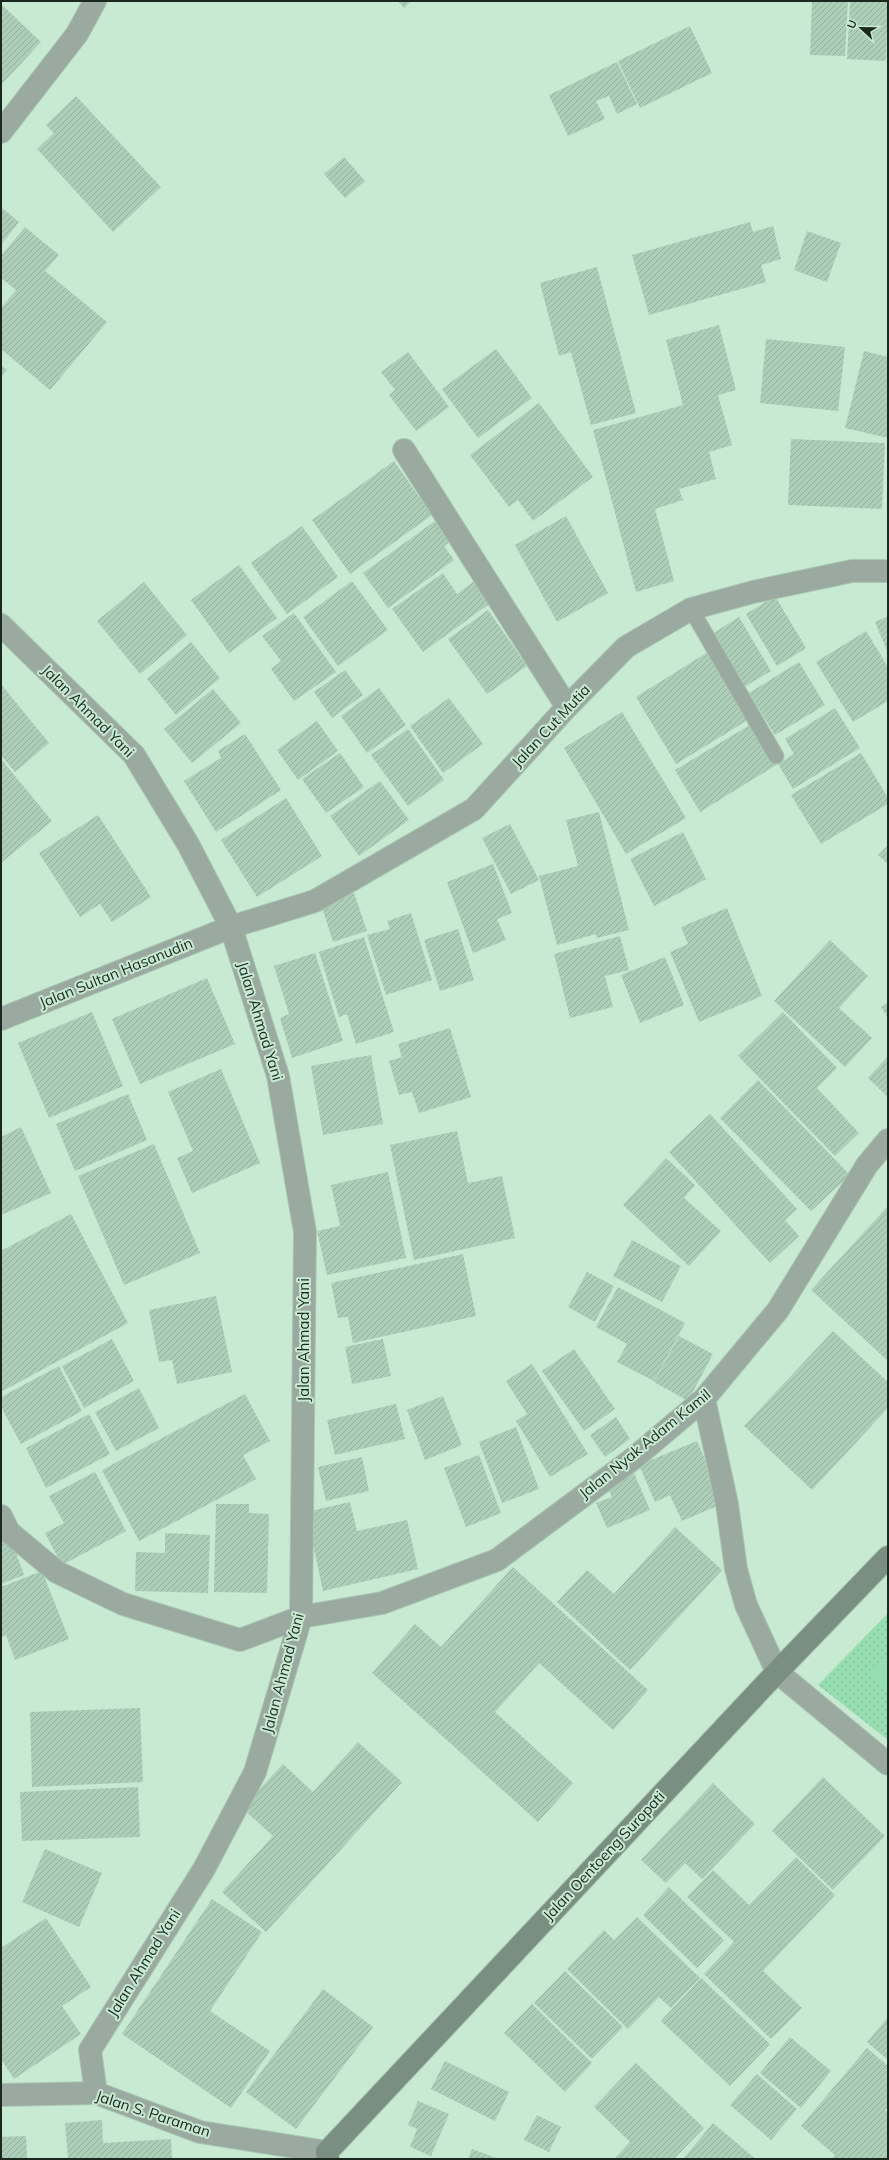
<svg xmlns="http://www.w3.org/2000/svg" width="889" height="2160" font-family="Mulish,sans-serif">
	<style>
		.park { fill: url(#park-dots) }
		.garden { fill: #96deb1 }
		.building { fill: url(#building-hatch) }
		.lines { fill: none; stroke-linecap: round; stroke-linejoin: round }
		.service-casing { stroke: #a9c7b3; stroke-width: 17 }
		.minor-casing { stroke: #a9c7b3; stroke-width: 24 }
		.tertiary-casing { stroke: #a9c7b3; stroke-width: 24 }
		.secondary-casing { stroke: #a9c7b3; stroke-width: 24 }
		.service { stroke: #9baaa0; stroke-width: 15 }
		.minor { stroke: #9baaa0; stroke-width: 22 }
		.tertiary { stroke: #9baaa0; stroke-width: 22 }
		.secondary { stroke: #7a8f81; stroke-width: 22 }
		.labels { text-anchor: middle; stroke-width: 4; stroke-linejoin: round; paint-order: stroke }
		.street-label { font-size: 15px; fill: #1b281f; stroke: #c8ead3 }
	</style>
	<defs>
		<pattern id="park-dots" width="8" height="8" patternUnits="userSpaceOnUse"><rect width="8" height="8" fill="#96deb1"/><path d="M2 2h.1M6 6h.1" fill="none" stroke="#81be98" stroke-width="1.8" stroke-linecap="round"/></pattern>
		<pattern id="building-hatch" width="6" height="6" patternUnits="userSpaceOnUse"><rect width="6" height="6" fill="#adceb8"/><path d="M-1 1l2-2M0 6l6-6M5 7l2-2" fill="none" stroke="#94b19e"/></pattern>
	</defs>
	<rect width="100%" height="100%" fill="#c8ead3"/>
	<path class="park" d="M888 1613V1740L818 1685Z"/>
	<path class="garden" d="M888 1653V1692L869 1671Z"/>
	<path class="building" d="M398 1H411L404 8Z
		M812 1H848L845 56 810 55Z
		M850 1H888L886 61 847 59Z
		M1 4 41 42 1 85Z
		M690 26 712 73 640 108 618 61Z
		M617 62 637 104 617 114 609 96 596 101 605 119 568 136 549 95Z
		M76 96 161 187 113 232 37 149 54 133 46 125Z
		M344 157 365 181 345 198 324 174Z
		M1 207 19 222 1 245Z
		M750 222 753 232 773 226 781 259 761 265 766 282 649 315 632 255Z
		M25 227 59 255 45 271 107 322 50 390 1 349V308L16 290 1 278V256Z
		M807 231 841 243 827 282 794 270Z
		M597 267 636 413 591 425 571 352 559 356 540 283Z
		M719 325 736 390 718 395 732 445 709 452 716 479 679 489 683 500 655 509 674 581 636 592 593 430 683 405 666 340Z
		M766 339 845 347 838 411 760 403Z
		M496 349 532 398 478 438 442 389Z
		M864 351 888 357V438L845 428Z
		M408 352 449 407 416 431 389 395 395 390 381 372Z
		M1 365 7 370 1 377Z
		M539 403 593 477 533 521 518 500 509 507 470 455Z
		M791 439 885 443 882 509 788 505Z
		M394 461 432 515 350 574 312 520Z
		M442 516 457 537 444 546 454 560 388 608 363 573Z
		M566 516 608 593 557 622 515 545Z
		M302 526 338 577 287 614 251 563Z
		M239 565 277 618 229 653 191 600Z
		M443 573 457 594 477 579 492 602 423 652 392 609Z
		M352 581 388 630 338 666 303 617Z
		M144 582 187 635 140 674 97 621Z
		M775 596 806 648 777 666 746 614Z
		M488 610 527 666 487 694 448 639Z
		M294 613 336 672 294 701 271 669 281 661 262 636Z
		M888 616V653L875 622Z
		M739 617 771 671 744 687 712 634Z
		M866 631 888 667V701L853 722 816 662Z
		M191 642 220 678 176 715 147 679Z
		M708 652 748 720 676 764 636 697Z
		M799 662 825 705 775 735 749 693Z
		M345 670 363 695 332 718 314 692Z
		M1 684 49 743 15 772 1 755Z
		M379 688 406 725 367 753 341 716Z
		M213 689 241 723 192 763 164 729Z
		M449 698 483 744 443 773 410 726Z
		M835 708 860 748 793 789 778 764 700 812 675 770 753 723 778 764 794 754 785 739Z
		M622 712 686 818 626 854 564 748Z
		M317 721 338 751 298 780 277 750Z
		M408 729 444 780 408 806 371 755Z
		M245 734 281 790 216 832 184 781 221 758 218 751Z
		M340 753 364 787 326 813 302 779Z
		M861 753 888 798V804L821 844 791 795Z
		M1 759 52 821 1 863Z
		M380 781 409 820 359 856 330 816Z
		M286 798 322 856 257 897 221 840Z
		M599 812 629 930 597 938 596 934 557 945 539 876 578 866 566 820Z
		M98 815 151 897 112 922 100 904 80 917 39 853Z
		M510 824 539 880 511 894 482 838Z
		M683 832 706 879 654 906 630 859Z
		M888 845V864L878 855Z
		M493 864 512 913 497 919 506 940 473 953 447 882Z
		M354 893 367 931 333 942 321 904Z
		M727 908 762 996 699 1022 670 952 688 944 681 927Z
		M411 913 432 980 386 995 367 935 390 929 387 921Z
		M458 929 474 980 440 991 424 940Z
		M620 936 629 970 605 976 613 1007 570 1018 554 954Z
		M364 937 394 1032 356 1044 347 1014 339 1017 319 952Z
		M830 940 868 976 839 1008 872 1038 845 1067 774 1001Z
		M315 953 343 1041 292 1058 280 1018 289 1014 274 966Z
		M665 957 684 1005 640 1023 621 975Z
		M207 978 235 1044 140 1084 112 1019Z
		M888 1003V1018L881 1007Z
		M92 1012 123 1086 49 1118 18 1043Z
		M783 1012 837 1068 817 1088 859 1133 835 1156 738 1056Z
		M450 1028 471 1097 419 1113 412 1092 399 1095 389 1061 402 1057 398 1044Z
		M371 1055 383 1124 323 1135 311 1066Z
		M888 1056V1097L868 1078Z
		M221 1069 260 1163 192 1193 177 1158 193 1151 168 1092Z
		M758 1080 850 1175 811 1211 720 1118Z
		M128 1094 147 1140 75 1171 56 1124Z
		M710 1114 797 1209 785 1220 799 1236 770 1263 669 1152Z
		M21 1127 51 1193 1 1215V1137Z
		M457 1131 468 1183 502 1176 515 1238 414 1260 390 1145Z
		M154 1144 200 1253 124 1285 78 1176Z
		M666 1158 695 1185 684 1198 721 1231 689 1266 623 1205Z
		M388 1172 406 1258 327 1275 317 1231 340 1226 331 1185Z
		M888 1206V1361L811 1290Z
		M71 1214 128 1323 1 1392V1251Z
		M632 1240 681 1266 662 1302 613 1276Z
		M463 1254 476 1316 353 1343 348 1317 338 1318 331 1283Z
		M587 1272 614 1286 595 1322 568 1307Z
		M618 1287 685 1323 654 1381 617 1362 627 1344 596 1327Z
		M216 1296 232 1372 177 1384 172 1360 159 1362 149 1310Z
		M833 1331 888 1382V1408L812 1490 744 1426Z
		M679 1336 713 1354 688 1401 654 1382Z
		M112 1339 134 1381 84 1408 62 1366Z
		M383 1339 391 1376 352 1384 345 1347Z
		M574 1349 615 1409 584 1431 542 1371Z
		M532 1364 588 1454 550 1477 516 1421 527 1414 506 1381Z
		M59 1366 82 1411 21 1444 1 1407V1397Z
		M139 1388 159 1428 116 1451 95 1412Z
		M245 1394 270 1441 243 1455 256 1479 139 1541 102 1470Z
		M443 1396 462 1445 425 1460 407 1410Z
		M396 1404 405 1439 335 1455 327 1420Z
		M89 1414 110 1454 46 1488 26 1448Z
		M616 1417 630 1439 605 1457 590 1435Z
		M516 1427 539 1489 502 1503 479 1442Z
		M697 1441 724 1503 682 1521 670 1495 655 1502 639 1465Z
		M479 1455 501 1513 466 1527 444 1468Z
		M362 1457 369 1491 326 1501 318 1467Z
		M95 1472 126 1531 62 1565 45 1533 64 1523 49 1496Z
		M634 1473 650 1510 607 1528 596 1503 612 1497 606 1485Z
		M350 1502 357 1531 407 1520 418 1569 323 1591 306 1512Z
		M216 1504H249V1513L269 1514 267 1593 214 1592Z
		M675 1527 722 1570 630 1670 557 1602 587 1570 614 1594Z
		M165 1533 210 1535 208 1593 135 1591 136 1552 165 1553Z
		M9 1534 24 1575 1 1584V1537Z
		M513 1567 648 1690 613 1730 539 1663 495 1712 573 1783 538 1822 372 1673 415 1624 441 1647Z
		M42 1571 69 1639 15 1660 6 1635 1 1637V1587Z
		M140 1708 143 1782 32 1787 30 1712Z
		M358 1742 402 1782 266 1932 222 1892 273 1836 242 1808 283 1764 313 1792Z
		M823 1777 885 1836 833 1890 772 1831Z
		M713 1783 755 1824 702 1879 685 1863 666 1883 641 1860Z
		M138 1787 140 1837 22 1841 20 1792Z
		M45 1849 102 1873 79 1927 22 1902Z
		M796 1857 835 1895 763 1971 802 2008 771 2039 704 1974 734 1942 687 1897 713 1870 749 1905Z
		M669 1887 724 1940 697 1968 643 1915Z
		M212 1899 262 1932 210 2011 270 2051 231 2108 122 2034Z
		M637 1917 700 1978 671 2008 659 1997 628 2029 567 1969 604 1930 614 1940Z
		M46 1918 91 1987 62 2006 81 2034 14 2079 1 2059V1948Z
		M565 1971 623 2027 592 2059 534 2003Z
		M701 1978 770 2044 730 2086 661 2021Z
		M323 1989 373 2027 296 2129 246 2092Z
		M532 2004 592 2063 565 2092 504 2033Z
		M888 2017V2060L867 2042Z
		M790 2037 831 2071 801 2108 760 2073Z
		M867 2048 888 2066V2107L885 2110 888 2113V2159H831L835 2155 801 2126Z
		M445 2061 509 2092 495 2121 431 2089Z
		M636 2063 704 2128 674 2159H614L630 2142 594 2107Z
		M757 2074 797 2109 771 2140 730 2105Z
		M418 2101 449 2114 431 2156 410 2147 417 2129 408 2125Z
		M537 2115 561 2127 549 2152 524 2140Z
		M102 2120 103 2143 171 2139 172 2159H68L65 2123Z
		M713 2123 720 2129 756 2159H683Z
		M26 2136 27 2159H1V2137Z
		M472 2149 499 2159H468Z"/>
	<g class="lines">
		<defs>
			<path id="service" d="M691 609 776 756"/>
			<path id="minor" d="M1 132 77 34 95 1
				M404 450 567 707
				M231 927 315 901 474 809 567 707 626 647 691 609 753 592 852 571H888
				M704 1399 727 1504 736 1569 746 1605 777 1672 888 1764
				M1 1516 9 1532 57 1572 123 1604 240 1640 301 1617 382 1603 497 1560 634 1458 704 1399 778 1310 867 1165 888 1140
				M1 2095 96 2093"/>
			<path id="tertiary" d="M1 625 134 755 188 844 231 927 278 1076 305 1232 301 1617 255 1772 204 1869 90 2050 96 2093 200 2132 327 2152
				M1 1019 231 927"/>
			<path id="secondary" d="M328 2159 327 2152 777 1672 888 1557"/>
		</defs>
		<use href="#service" class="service-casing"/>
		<use href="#minor" class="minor-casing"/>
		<use href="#tertiary" class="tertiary-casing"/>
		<use href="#secondary" class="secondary-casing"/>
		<use href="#service" class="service"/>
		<use href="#minor" class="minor"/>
		<use href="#tertiary" class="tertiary"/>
		<use href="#secondary" class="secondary"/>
	</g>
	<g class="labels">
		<g class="street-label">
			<text transform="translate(88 711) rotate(45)" y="5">Jalan Ahmad Yani</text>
			<text transform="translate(551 726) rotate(-47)" y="5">Jalan Cut Mutia</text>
			<text transform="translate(116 973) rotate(-22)" y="5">Jalan Sultan Hasanudin</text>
			<text transform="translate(260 1021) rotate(73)" y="5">Jalan Ahmad Yani</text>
			<text transform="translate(304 1340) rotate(-90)" y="5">Jalan Ahmad Yani</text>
			<text transform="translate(645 1444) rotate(-39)" y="5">Jalan Nyak Adam Kamil</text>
			<text transform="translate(283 1673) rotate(-75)" y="5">Jalan Ahmad Yani</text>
			<text transform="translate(604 1856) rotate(-47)" y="5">Jalan Oentoeng Suropati</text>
			<text transform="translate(144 1963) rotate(-58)" y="5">Jalan Ahmad Yani</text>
			<text transform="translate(153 2114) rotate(18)" y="5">Jalan S. Paraman</text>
		</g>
	</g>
	<rect width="889" height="2160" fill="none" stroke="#1b281f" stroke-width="4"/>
	<g transform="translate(861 28) rotate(292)" stroke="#c8ead3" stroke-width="3" paint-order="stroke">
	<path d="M0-3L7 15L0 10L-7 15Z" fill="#1b281f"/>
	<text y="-6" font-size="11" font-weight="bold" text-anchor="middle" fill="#1b281f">U</text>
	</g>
</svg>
